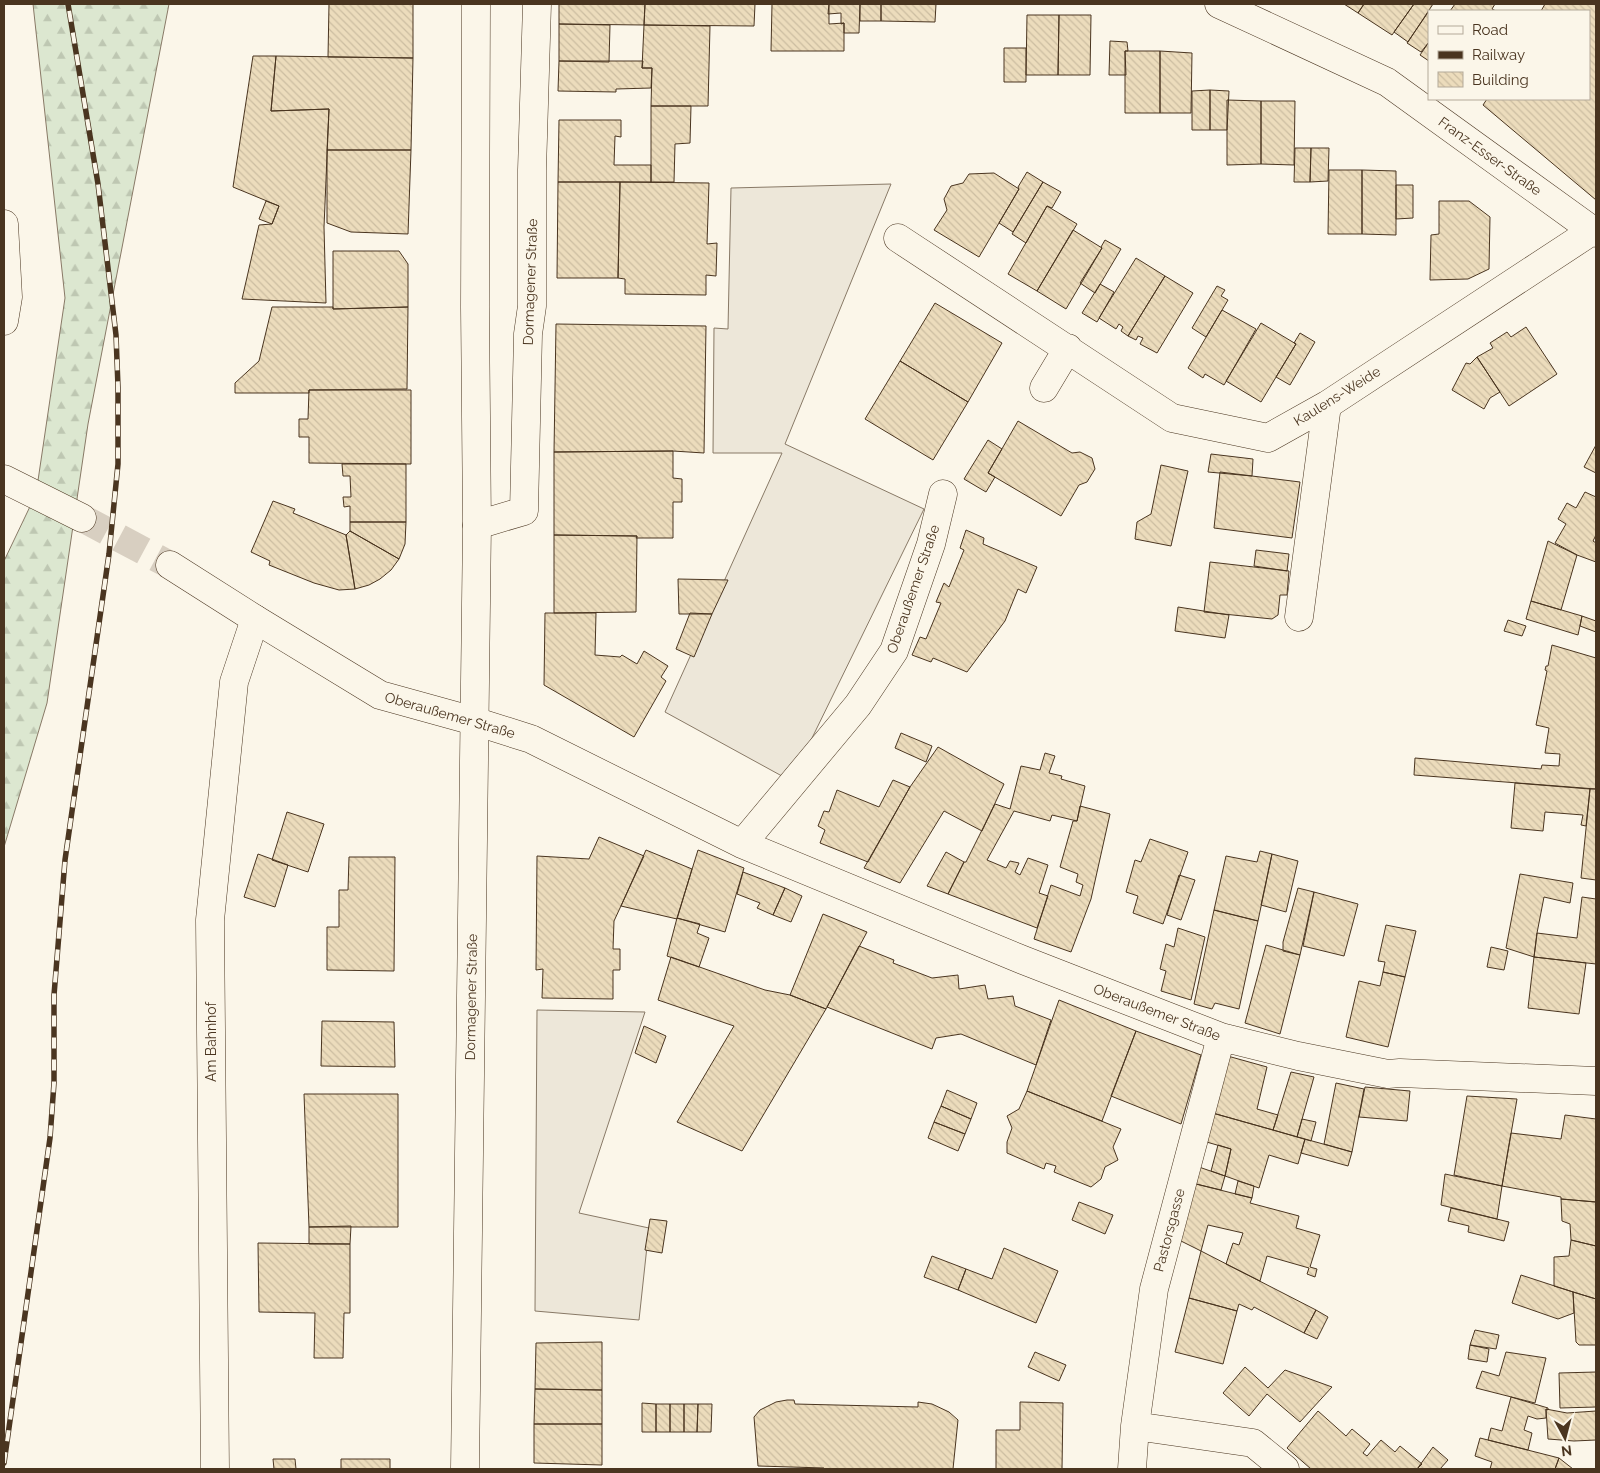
<svg xmlns="http://www.w3.org/2000/svg" width="1600" height="1473" font-family="Raleway,sans-serif">
	<style>
		.forest { fill: url(#forest-firs); stroke: #887966 }
		.parking { fill: #ede7d9; stroke: #887966 }
		.building { fill: url(#building-back-hatch); stroke: #4a3520 }
		.lines { fill: none; stroke-linecap: round; stroke-linejoin: round }
		.secondary-tunnel { stroke: #d8cfc1; stroke-width: 28; stroke-dasharray: 28 14; stroke-linecap: butt }
		.street-casing { stroke: #4a3520; stroke-width: 29 }
		.secondary-casing { stroke: #4a3520; stroke-width: 29 }
		.primary-casing { stroke: #4a3520; stroke-width: 29 }
		.street { stroke: #fbf6e9; stroke-width: 28 }
		.secondary { stroke: #fbf6e9; stroke-width: 28 }
		.primary { stroke: #fbf6e9; stroke-width: 28 }
		.rail-casing { stroke: #4a3520; stroke-width: 5.5 }
		.rail { stroke: #fbf6e9; stroke-width: 4; stroke-dasharray: 11; stroke-linecap: butt }
		.labels { text-anchor: middle; stroke-width: 4; stroke-linejoin: round; paint-order: stroke }
		.street-label { font-size: 14px; fill: #4a3520; stroke: #fbf6e9 }
	</style>
	<defs>
		<pattern id="forest-firs" width="22" height="20" patternUnits="userSpaceOnUse" patternTransform="scale(1.25)"><rect width="22" height="20" fill="#dce7d0"/><path d="M5 1l3.5 6h-7zM16 11l3.5 6h-7z" fill="#bec7b2"/></pattern>
		<pattern id="building-back-hatch" width="6" height="6" patternUnits="userSpaceOnUse" patternTransform="scale(1.25)"><rect width="6" height="6" fill="#ecdcbc"/><path d="M-1 5l2 2M0 0l6 6M5-1l2 2" fill="none" stroke="#ccbda1"/></pattern>
	</defs>
	<rect width="100%" height="100%" fill="#fbf6e9"/>
	<path class="forest" d="M33 4H169L88 424 47 703 4 847V561L36 494 65 298Z"/>
	<path class="parking" d="M891 184 785 444 924 509 791 781 665 712 782 453H713L714 328 728 329 731 188Z
		M537 1010 645 1012 579 1213 649 1228 639 1320 535 1311Z"/>
	<path class="building" d="M329 4H413V58L328 57Z
		M559 4H645L644 25 559 24Z
		M645 4H755L754 26 644 25Z
		M772 4H829V24L844 23V51H771Z
		M829 4H860L859 33H844V23L841 24V13L828 14Z
		M860 4H881V21H860Z
		M881 4H936L935 22 881 21Z
		M1344 4H1364L1358 13Z
		M1364 4H1414L1392 35 1358 13Z
		M1414 4H1433L1408 42 1394 32Z
		M1455 4H1495L1492 9 1496 11H1450Z
		M1545 4H1596V200L1483 105 1487 99H1589V11H1541Z
		M1429 11V42L1421 52 1407 43Z
		M1027 15H1059L1058 75H1026Z
		M1059 15H1091L1090 75H1058Z
		M559 24 610 25 609 62 559 61Z
		M644 25 710 26 708 106H651L652 68H642Z
		M1110 41 1127 42 1128 51H1125L1126 75H1109Z
		M1429 42V61L1420 55Z
		M1004 48H1026V82H1004Z
		M1125 51H1160V113H1125Z
		M1160 51 1192 53 1191 113H1160Z
		M253 56H276L271 111 329 109 324 227 326 303 242 299 259 225 272 224 279 206 233 187Z
		M276 56 413 58 411 150H327L329 109 271 111Z
		M559 61H643L642 68H652L651 88 616 89V92L558 91Z
		M1210 90V130H1192V91Z
		M1210 90 1229 91 1227 130H1210Z
		M1227 100 1261 101V164L1227 165Z
		M1261 101H1295L1294 165 1261 164Z
		M651 106H691L690 143 675 144 674 182H651Z
		M559 120H621V137L615 136 614 165H651V182H558Z
		M1295 148H1311L1310 182H1294Z
		M1311 148H1329L1328 181 1310 182Z
		M327 150H411L408 234 351 232 327 223Z
		M1329 170H1362V234H1328Z
		M1362 170 1396 171V235L1362 234Z
		M1027 172 1043 182 1013 232 999 223 1019 189 1018 187Z
		M994 173 1019 189 979 257 934 230 947 210 944 199 951 186 963 183 969 174Z
		M558 182H620L618 278H557Z
		M620 182 709 183 707 244 717 243 716 276 706 275V295L625 294V279L618 278Z
		M1043 182 1061 192 1052 208 1047 206 1026 243 1012 234Z
		M1396 185H1413V218L1396 219Z
		M266 201 279 206 272 224 259 219Z
		M1439 201H1469L1490 217 1489 269 1468 279 1430 280 1431 235 1439 234Z
		M1047 206 1077 224 1037 291 1008 274Z
		M1073 230 1102 248 1066 309 1037 291Z
		M1105 240 1121 249 1095 293 1080 283 1102 248 1101 247Z
		M333 251H399L408 264V307L333 309Z
		M1136 258 1165 276 1128 336 1121 331 1123 327 1119 324 1116 329 1099 318Z
		M1165 276 1193 293 1157 353 1140 344 1143 338 1138 336 1136 340 1128 336Z
		M1100 284 1114 292 1097 322 1082 313Z
		M1217 286 1225 290 1221 296 1228 300 1206 337 1192 328Z
		M935 303 1002 343 968 402 900 361Z
		M272 307H333V309L408 307 407 389 309 390V393H235V383L259 361Z
		M1222 310 1256 329 1224 385 1205 374 1203 378 1188 368Z
		M1261 323 1296 344 1261 402 1226 381Z
		M556 324 706 326 704 453 673 451 554 452Z
		M1526 327 1557 374 1509 406 1477 357 1493 348 1490 343 1507 332 1511 337Z
		M1300 333 1315 342 1290 385 1276 377 1296 344 1294 343Z
		M1477 357 1500 392 1490 398 1484 409 1452 390 1466 363 1470 364Z
		M900 361 968 402 933 460 865 419Z
		M309 390H411V464L309 463V437H299V419H308Z
		M1018 421 1072 453 1080 452 1092 458 1095 469 1087 482 1079 485 1061 516 988 473Z
		M988 440 1002 449 988 473 995 477 986 492 964 479Z
		M1596 445V473L1584 467Z
		M673 451V478L682 479V502H673V538H636L637 536 554 535V452Z
		M1211 454 1253 459 1252 476 1208 472Z
		M342 464H406V522H350V506L344 507 343 497H351L350 476H343Z
		M1161 465 1188 471 1171 546 1135 539 1137 522 1151 514Z
		M1220 472 1300 482 1292 538 1214 528Z
		M1585 492 1596 497V535L1593 541 1596 543V562L1577 555 1555 543 1566 524 1558 519 1567 503 1576 508Z
		M273 501 295 509 293 513 346 535 355 589 339 590 314 583 269 565 270 561 251 552Z
		M350 522H406L405 544 399 559 350 531Z
		M966 530 984 538 983 544 1037 567 1026 593 1018 589 1005 621 967 672 933 658 931 662 912 655 920 637 926 639 941 603 936 602 944 583 949 587 964 550 960 548Z
		M350 531 399 559 391 570 380 579 369 585 355 589 346 535Z
		M554 535 637 536 636 612 554 613Z
		M1548 541 1577 555 1561 610 1531 601Z
		M1256 550 1289 554 1287 571 1254 566Z
		M1210 562 1289 571 1287 595H1280L1278 615 1272 619 1204 612Z
		M678 579 728 580 712 614H679Z
		M1531 601 1582 616 1578 635 1526 619Z
		M1178 607 1229 615 1225 638 1175 631Z
		M545 613H596L595 655 620 657 622 655 637 664 644 651 668 666 661 677 666 681 634 737 544 685Z
		M690 613 712 614 694 657 676 649Z
		M1582 616 1596 621V632L1580 626Z
		M1508 620 1526 626 1522 636 1504 631Z
		M1552 645 1596 658V789L1414 775 1415 758 1541 769 1542 765 1559 766 1560 754 1545 753 1549 728 1536 725 1547 671 1545 670 1546 666H1548Z
		M901 733 932 746 926 762 895 748Z
		M938 747 1004 784 982 831 944 811 900 883 864 868 910 787Z
		M1045 753 1055 756 1049 773 1062 776 1061 779 1085 786 1077 821 1052 815 1050 821 1014 811 987 860 1006 868 1010 861 1019 863 1015 872 1020 875 1028 858 1048 865 1039 893 1048 896 1037 928 948 894 964 862H966L995 804 1010 809 1021 766 1040 770Z
		M893 780 910 787 868 862 820 843 825 830 818 826 824 811 829 812 837 790 879 807Z
		M1515 783 1590 789 1586 826 1581 825 1583 815 1545 812 1543 831 1511 828Z
		M1590 789H1596V880L1581 878Z
		M1080 806 1110 814 1091 899 1071 952 1034 939 1051 885 1080 896 1083 885 1076 882 1078 874 1060 867 1073 821H1077Z
		M287 812 324 824 308 872 272 860Z
		M599 837 644 856 614 921 613 949H620V970H613V999L542 998 543 969 536 970 537 856 589 859Z
		M1150 839 1188 852 1163 924 1133 913 1138 896 1126 892 1135 860 1141 862Z
		M646 850 692 869 677 919 621 906Z
		M698 850 744 868 725 932 677 918Z
		M1260 851 1272 854 1258 921 1214 910 1226 856 1257 862Z
		M946 852 964 862 948 894 927 886Z
		M258 854 288 865 275 907 244 897Z
		M1272 854 1298 861 1286 912 1261 905Z
		M349 857H395L394 971 327 970V927H339V890H348Z
		M743 872 785 888 773 915 757 908 760 903 737 894Z
		M1520 874 1573 883 1570 903 1544 897 1537 933 1534 957 1506 948Z
		M1179 875 1195 880 1181 920 1167 915Z
		M785 888 802 896 791 922 773 915Z
		M1298 888 1314 892 1300 955 1283 951V942Z
		M1314 892 1358 904 1344 956 1303 946Z
		M1582 897 1596 899V964L1534 957 1537 933 1577 938Z
		M1214 910 1258 921 1239 1009 1215 1003 1212 1009 1194 1004Z
		M823 914 867 932 826 1009 790 995Z
		M677 918 700 924 697 933 709 938 699 967 667 956Z
		M1386 925 1416 931 1405 977 1383 972 1385 962 1378 961Z
		M1178 928 1205 937 1191 1000 1161 991 1166 971 1160 969 1166 944 1174 947Z
		M1266 945 1300 955 1280 1034 1245 1023Z
		M859 946 894 960 893 963 932 978 958 975 959 989 985 985 988 999 1013 996 1015 1006 1051 1020 1036 1065 961 1034 936 1038 932 1049 827 1007Z
		M1491 947 1508 951 1504 970 1487 967Z
		M671 957 765 990 790 995 826 1009 742 1151 677 1122 734 1026 658 1000Z
		M1534 957 1586 963 1579 1014 1528 1008Z
		M1383 972 1405 977 1388 1047 1346 1037 1359 981 1380 986Z
		M1059 1000 1136 1031 1102 1121 1027 1091Z
		M322 1021 394 1022 395 1067 321 1066Z
		M644 1026 666 1036 656 1063 635 1053Z
		M1136 1031 1201 1055 1181 1124 1111 1096Z
		M1224 1055 1267 1067 1257 1109 1278 1115 1273 1130 1209 1112Z
		M1291 1072 1314 1077 1297 1137 1273 1130Z
		M1336 1083 1364 1089 1352 1152 1324 1144Z
		M1365 1087 1410 1091 1407 1121 1359 1117Z
		M947 1090 977 1103 971 1119 941 1106Z
		M1027 1091 1121 1129 1113 1147 1118 1160 1105 1167 1101 1179 1091 1187 1054 1172 1056 1166 1046 1163 1044 1169 1007 1153V1142L1012 1128 1007 1116 1019 1109Z
		M304 1094H398V1227H309Z
		M1467 1096 1517 1099 1502 1186 1454 1175Z
		M941 1106 971 1119 965 1134 934 1122Z
		M1209 1112 1305 1139 1298 1164 1269 1155 1259 1188 1225 1176 1231 1149 1203 1141Z
		M1565 1115 1596 1119V1202L1561 1199V1197L1502 1186 1511 1133 1561 1139Z
		M1302 1119 1316 1122 1311 1141 1297 1137Z
		M934 1122 965 1134 958 1151 928 1138Z
		M1305 1139 1352 1152 1348 1166 1301 1153Z
		M1218 1145 1231 1149 1225 1176 1211 1171Z
		M1196 1166 1225 1176 1221 1190 1192 1183Z
		M1445 1174 1502 1186 1497 1219 1441 1205Z
		M1238 1181 1254 1186 1252 1198 1235 1194Z
		M1192 1183 1252 1198 1250 1203 1299 1216 1296 1228 1320 1235 1310 1267 1317 1269 1315 1277 1307 1274 1309 1268 1267 1256 1260 1281 1226 1264 1233 1243 1239 1245 1243 1233 1208 1225 1201 1251 1179 1240Z
		M1561 1199 1596 1202V1246L1571 1240 1570 1224 1562 1221Z
		M1079 1202 1113 1215 1105 1234 1072 1220Z
		M1451 1208 1509 1222 1504 1241 1468 1232 1469 1226 1448 1221Z
		M650 1219 667 1221 662 1253 645 1250Z
		M351 1226 350 1244H309V1227Z
		M1571 1240 1596 1246V1299L1554 1286V1257L1569 1256Z
		M258 1243 350 1244V1313H344L343 1358H314L315 1313 259 1312Z
		M1004 1248 1058 1271 1036 1323 958 1290 966 1269 992 1279Z
		M1201 1251 1316 1310 1304 1333 1254 1307 1252 1310 1239 1304 1237 1311 1189 1298Z
		M932 1256 966 1269 958 1290 924 1277Z
		M1521 1275 1573 1292 1574 1313 1558 1319 1512 1303Z
		M1573 1292 1596 1299V1345H1579L1576 1342Z
		M1189 1298 1237 1311 1223 1364 1175 1352Z
		M1316 1310 1328 1317 1317 1339 1304 1333Z
		M1475 1330 1499 1335 1496 1349 1470 1345Z
		M602 1342V1390L535 1389 536 1343Z
		M1470 1345 1489 1349 1487 1362 1468 1359Z
		M1035 1352 1066 1365 1059 1381 1028 1367Z
		M1506 1352 1546 1358 1535 1403 1476 1388 1482 1371 1499 1376Z
		M1245 1367 1268 1388 1285 1370 1332 1387 1300 1422 1267 1394 1249 1416 1223 1393Z
		M1596 1372V1407L1560 1408 1559 1373Z
		M535 1389 602 1390V1424H534Z
		M1511 1397 1548 1408V1410L1546 1409V1418L1537 1419 1528 1416 1524 1430 1532 1433 1528 1450 1488 1440 1491 1428 1502 1431Z
		M787 1400H794L795 1404 918 1407V1402L932 1404 949 1412 958 1420 953 1469H825L824 1468 758 1466 754 1417 760 1410 776 1402Z
		M1020 1402 1063 1403 1062 1469H996V1430H1020Z
		M642 1403 656 1404V1432H642Z
		M656 1404H670V1432H656Z
		M670 1404H684V1432H670Z
		M684 1404H698L697 1432H684Z
		M698 1404H712L711 1432H697Z
		M1546 1409 1567 1413 1596 1411V1440L1574 1441 1548 1439Z
		M1318 1411 1346 1436 1352 1429 1370 1444 1363 1453 1367 1456 1381 1440 1395 1452 1400 1446 1422 1464 1417 1469H1311L1287 1448Z
		M534 1424H602V1465L534 1463Z
		M1480 1438 1488 1440 1559 1458 1555 1469H1490L1492 1462 1475 1456Z
		M1433 1447 1448 1460 1440 1469H1417Z
		M1559 1458 1573 1469H1555Z
		M273 1459H295L296 1469H274Z
		M341 1459H390V1469H341Z"/>
	<g class="lines">
		<path class="secondary-tunnel" d="M82 518 170 565"/>
		<defs>
			<path id="street" d="M1219 4 1387 82 1596 233
				M4 224 8 297 4 321
				M898 238 1172 418 1268 438 1327 405 1592 231
				M1044 388 1068 348
				M477 525 524 511 528 334 532 306V170L537 4
				M1299 617 1327 405
				M474 721 531 739 742 844 1023 960 1172 1018 1221 1037 1298 1056 1388 1074 1400 1073 1596 1081
				M742 844 858 705 894 651 931 544 943 494
				M1135 1426 1253 1443 1285 1469
				M215 1469 210 920 234 682 255 619
				M1132 1469 1135 1426 1154 1289 1221 1037"/>
			<path id="secondary" d="M4 479 82 518
				M170 565 255 619 380 695 474 721"/>
			<path id="primary" d="M465 1469 477 525 475 307 476 4"/>
		</defs>
		<use href="#street" class="street-casing"/>
		<use href="#secondary" class="secondary-casing"/>
		<use href="#primary" class="primary-casing"/>
		<use href="#street" class="street"/>
		<use href="#secondary" class="secondary"/>
		<use href="#primary" class="primary"/>
		<defs>
			<path id="rail" d="M4 1463 50 1138 54 1083V995L65 860 109 554 118 464V387L116 335 98 184 68 4"/>
		</defs>
		<use href="#rail" class="rail-casing"/>
		<use href="#rail" class="rail"/>
	</g>
	<g class="labels">
		<g class="street-label">
			<text transform="translate(1490 156) rotate(36)" y="5">Franz-Esser-Straße</text>
			<text transform="translate(530 282) rotate(-88)" y="5">Dormagener Straße</text>
			<text transform="translate(1337 396) rotate(-32)" y="5">Kaulens-Weide</text>
			<text transform="translate(913 589) rotate(-71)" y="5">Oberaußemer Straße</text>
			<text transform="translate(450 715) rotate(16)" y="5">Oberaußemer Straße</text>
			<text transform="translate(471 997) rotate(-89)" y="5">Dormagener Straße</text>
			<text transform="translate(1157 1012) rotate(21)" y="5">Oberaußemer Straße</text>
			<text transform="translate(211 1042) rotate(-90)" y="5">Am Bahnhof</text>
			<text transform="translate(1169 1230) rotate(-75)" y="5">Pastorsgasse</text>
		</g>
	</g>
	<rect width="1600" height="1473" fill="none" stroke="#4a3520" stroke-width="10"/>
	<rect x="1428" y="10" width="162" height="90" fill="#fbf6e9" stroke="#b4a999"/>
	<rect x="1438" y="26" width="25" height="8" fill="#fbf6e9" stroke="#b4a999"/>
	<text x="1472" y="35" font-size="15" fill="#4a3520">Road</text>
	<rect x="1438" y="51" width="25" height="8" fill="#4a3520" stroke="#b4a999"/>
	<text x="1472" y="60" font-size="15" fill="#4a3520">Railway</text>
	<rect x="1438" y="72" width="25" height="15" fill="url(#building-back-hatch)" stroke="#b4a999"/>
	<text x="1472" y="85" font-size="15" fill="#4a3520">Building</text>
	<g transform="translate(1565 1438) rotate(173)" stroke="#fbf6e9" stroke-width="4" paint-order="stroke">
	<path d="M0-4L9 19L0 12L-9 19Z" fill="#4a3520"/>
	<text y="-8" font-size="14" font-weight="bold" text-anchor="middle" fill="#4a3520">N</text>
	</g>
</svg>
